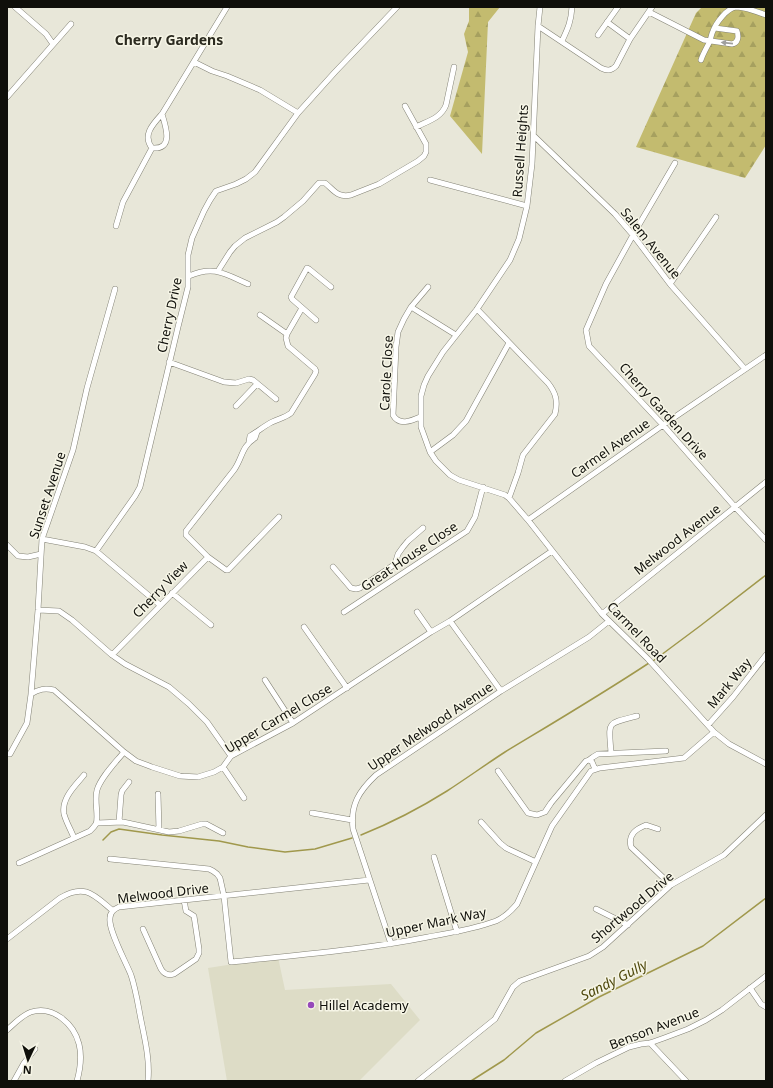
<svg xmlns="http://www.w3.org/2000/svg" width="773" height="1088" font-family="'Noto Sans',sans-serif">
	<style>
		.built { fill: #dddcc6 }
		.forest { fill: url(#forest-firs) }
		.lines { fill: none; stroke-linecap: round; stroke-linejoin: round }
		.stream { stroke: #a0984c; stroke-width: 1.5 }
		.street-casing { stroke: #838275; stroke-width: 6 }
		.street { stroke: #fff; stroke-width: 5 }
		.oneway { fill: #9f9f9d }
		.poi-dot { fill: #9649ba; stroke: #f6f5e6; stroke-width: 1.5 }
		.labels { text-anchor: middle; stroke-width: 3; stroke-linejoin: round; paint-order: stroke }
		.street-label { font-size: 13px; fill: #0f0f0a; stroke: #f6f5e6 }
		.poi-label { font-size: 13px; fill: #0f0f0a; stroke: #f6f5e6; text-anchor: start }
		.neighbourhood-label { font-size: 14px; font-weight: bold; fill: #2b2a1f; stroke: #f6f5e6 }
		.water-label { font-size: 14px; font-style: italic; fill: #4f490d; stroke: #f6f5e6 }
	</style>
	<defs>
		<pattern id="forest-firs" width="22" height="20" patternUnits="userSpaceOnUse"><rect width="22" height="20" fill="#c3bb6f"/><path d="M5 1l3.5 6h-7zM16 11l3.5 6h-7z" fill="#a6a05f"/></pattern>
	</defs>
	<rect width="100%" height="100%" fill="#e8e7d9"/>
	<path class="built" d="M278 957 285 990 391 984 420 1020 359 1081H227L208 968Z"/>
	<path class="forest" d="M469 7H500L488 22 482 154 450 116 468 52 464 34 469 21Z
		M702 7H766V145L745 178 636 147 696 13Z"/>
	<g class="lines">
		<path class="stream" d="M653 661 700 626 766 575
			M361 835C391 823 420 808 447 791 467 778 485 765 505 752 553 723 602 694 649 663
			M103 840 111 832 119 829 162 835 219 841 248 847 285 852 315 849 352 838
			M471 1081 504 1060 536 1033 599 997 703 946 766 898"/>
		<defs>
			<path id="street" d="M15 7 46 34 53 44
				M540 7 538 26 532 164 527 206 519 239 510 260 477 309 443 352 428 376 424 385 421 396V427L430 452 436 461 450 475 459 480 505 495 509 498 528 520 602 614 648 659 714 732 729 744 766 764
				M649 12 704 40 732 44C738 43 739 37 737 31L715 28
				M607 22 630 39
				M538 26 601 68C607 71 611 71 616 66L630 39 652 7
				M598 35 618 7
				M562 41C568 28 571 22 572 7
				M701 60C703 54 706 49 709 43 711 39 711 35 713 31 716 23 727 8 736 7 744 7 758 12 766 15
				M194 62 212 71 227 76 260 90 298 113
				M7 97 71 24
				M162 114C166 127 174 150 152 148 142 135 153 124 162 114L227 7
				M416 127C428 121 441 118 446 105L454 67
				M534 136 615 214 633 235 670 284 745 369
				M675 163 633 235 606 284 586 330 589 346 663 425 735 507 766 540
				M430 180 527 206
				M116 226 123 202 152 148
				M218 271 230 252 235 246 245 238 277 222 284 217 303 201 319 183H325C334 190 337 198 351 195L379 184 418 161 424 156 426 152V144L405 106
				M189 276C214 265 225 274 248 284
				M670 284 716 217
				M411 307 456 335
				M477 309 548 383C556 393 558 401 555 414L523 455 518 473 509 498
				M260 315 287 334
				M316 320 292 299 291 297 307 268 309 269 331 287
				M169 362 224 382 236 383 249 379 253 380 276 399
				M236 406 257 384
				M420 417C411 421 399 426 393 415L396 347 398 332 404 319 411 307 428 287
				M257 432 255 438C241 447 243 457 234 470L186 531V535L208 557 226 570H228L279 517
				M249 442 250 436C257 432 263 427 270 423 277 419 285 418 291 413L315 374 316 371 315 369 288 346 286 338 287 334 302 308
				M430 452 453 435 466 421 509 343
				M528 520 663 425 766 355
				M42 539 85 547 96 551 160 605
				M7 545 18 556 28 557 41 554
				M96 551 135 496 140 487 178 327 188 287V255L192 238 204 211 210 200 216 191 236 184 246 179 255 172 298 113 335 72 397 7
				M333 567 351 588 356 589 360 588 395 564 398 554 403 547 408 541 423 528
				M172 593 211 625
				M38 610 59 611 72 620 112 655 125 664 169 687 189 704 207 722 231 756
				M344 612 467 531 475 517 483 487
				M417 612 431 632
				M602 614 766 482
				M450 621 501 691
				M304 627 347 688
				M112 655 208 557
				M265 680 293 723
				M31 694C39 689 45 688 54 690L124 752 136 761 152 767 180 776 198 777 214 772 223 767 231 756 293 723 431 632 450 621 552 551
				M708 725 733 697 766 655
				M611 753C609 721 605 724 637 716
				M7 754H10L27 723 31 694 38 610 42 539 73 450 87 388 115 289
				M589 760 593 757 598 754 666 751
				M223 767 244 798
				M498 771 528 813 537 815 545 812 551 803 586 761 589 760 592 762 595 769
				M158 794 159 830
				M312 813 352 820
				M119 822 121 795 122 791 129 782
				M481 822 500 843 506 848 536 862
				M97 823 123 822 169 832 179 831 202 824H206L223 833
				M658 829 646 825C636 829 628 834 631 847L671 885
				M74 838C71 830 66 822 64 814 61 798 76 785 84 775
				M434 857 457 932
				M110 859 209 869 213 871 217 874 220 878 224 896 231 962C296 955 363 950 428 937 450 933 474 929 496 921 505 917 511 911 517 904L552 826 591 771 600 768 684 758 714 732
				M19 863 90 831C92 829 94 827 96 824 99 817 94 800 97 790 101 777 115 763 124 752
				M596 909 628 925
				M143 929 161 969C164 974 168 976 174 974L196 959 199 953V949L194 916 186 911 184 900
				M7 939 60 898C85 883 94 895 112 910
				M391 944 353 829C350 805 359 791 376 775L501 691 589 637 609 621
				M750 988 761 1004 766 1007
				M7 1030C14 1024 22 1015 31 1012 53 1005 74 1024 79 1044 82 1056 80 1070 77 1081
				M650 1043 686 1081
				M14 1081 24 1063 35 1049
				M148 1081C150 1060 145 1040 141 1020 138 1005 136 990 131 975 126 962 108 930 110 918 110 912 114 909 119 907L369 880
				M418 1081 495 1019 513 987 520 981 589 956 603 947 671 885 724 855 766 815
				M565 1081 596 1063 629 1047 641 1044 650 1043 664 1038 688 1029 706 1020 722 1010 766 976"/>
		</defs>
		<use href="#street" class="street-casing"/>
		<use href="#street" class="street"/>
	</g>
	<defs><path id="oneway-solid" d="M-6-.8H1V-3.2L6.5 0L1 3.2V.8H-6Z"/></defs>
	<use class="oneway" href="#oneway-solid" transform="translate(727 43) rotate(-174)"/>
	<circle class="poi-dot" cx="311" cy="1005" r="4"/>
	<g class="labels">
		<g class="street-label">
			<text transform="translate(520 151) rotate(-86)" y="5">Russell Heights</text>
			<text transform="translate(651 243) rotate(51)" y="5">Salem Avenue</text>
			<text transform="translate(169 315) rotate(-78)" y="5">Cherry Drive</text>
			<text transform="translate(386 373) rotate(-87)" y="5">Carole Close</text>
			<text transform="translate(664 411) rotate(48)" y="5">Cherry Garden Drive</text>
			<text transform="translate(610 448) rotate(-35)" y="5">Carmel Avenue</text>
			<text transform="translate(47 495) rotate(-72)" y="5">Sunset Avenue</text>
			<text transform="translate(677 539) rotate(-38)" y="5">Melwood Avenue</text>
			<text transform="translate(409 556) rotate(-34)" y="5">Great House Close</text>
			<text transform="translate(160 589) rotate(-46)" y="5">Cherry View</text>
			<text transform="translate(637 632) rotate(46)" y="5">Carmel Road</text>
			<text transform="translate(729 683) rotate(-50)" y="5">Mark Way</text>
			<text transform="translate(278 718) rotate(-31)" y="5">Upper Carmel Close</text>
			<text transform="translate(430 726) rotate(-34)" y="5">Upper Melwood Avenue</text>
			<text transform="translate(163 893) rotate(-7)" y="5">Melwood Drive</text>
			<text transform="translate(632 907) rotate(-40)" y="5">Shortwood Drive</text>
			<text transform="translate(436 922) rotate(-12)" y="5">Upper Mark Way</text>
			<text transform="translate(654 1028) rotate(-21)" y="5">Benson Avenue</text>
		</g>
		<g class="poi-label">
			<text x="319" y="1010">Hillel Academy</text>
		</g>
		<g class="neighbourhood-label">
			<text x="169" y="45">Cherry Gardens</text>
		</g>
		<g class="water-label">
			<text transform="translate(614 980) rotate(-27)" y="5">Sandy Gully</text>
		</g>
	</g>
	<rect width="773" height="1088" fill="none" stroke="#0f0f0a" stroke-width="16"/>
	<g transform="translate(28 1060) rotate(184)" stroke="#f6f5e6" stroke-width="3" paint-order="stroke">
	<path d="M0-3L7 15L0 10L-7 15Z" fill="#0f0f0a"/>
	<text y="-6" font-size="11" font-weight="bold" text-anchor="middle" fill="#0f0f0a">N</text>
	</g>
</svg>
